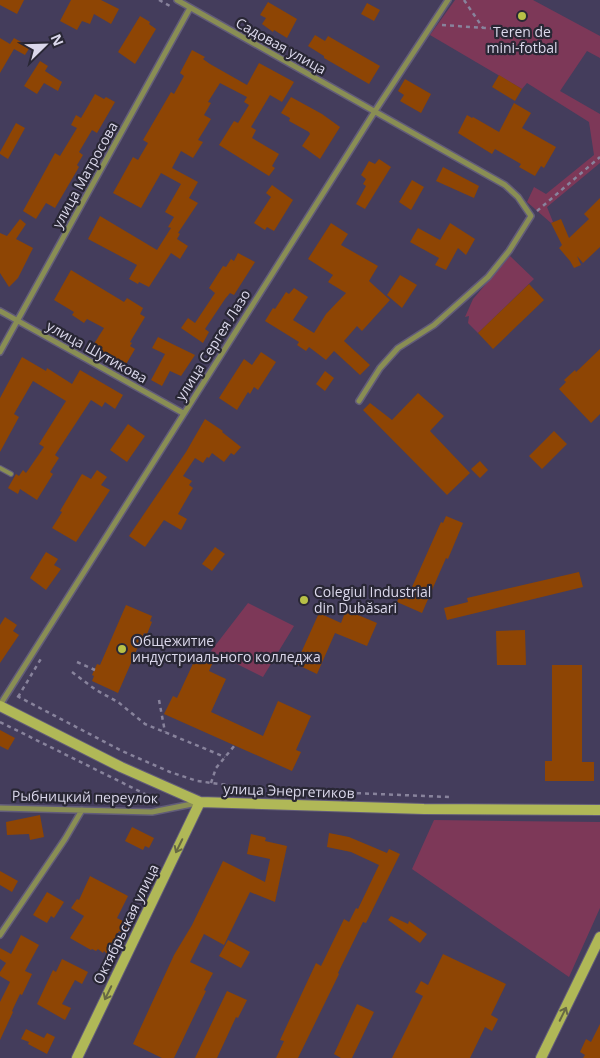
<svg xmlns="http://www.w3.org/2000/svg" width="600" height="1058" font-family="'Open Sans',sans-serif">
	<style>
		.green { fill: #7d3858 }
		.building { fill: #8e4504 }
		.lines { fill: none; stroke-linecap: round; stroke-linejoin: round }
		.lane-casing { stroke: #625c79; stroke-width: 6 }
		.street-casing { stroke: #625c79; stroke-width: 8 }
		.secondary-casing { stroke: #625c79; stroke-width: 12 }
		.path { stroke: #88839c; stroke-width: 2.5; stroke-dasharray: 4 4; stroke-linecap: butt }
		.lane { stroke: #898e54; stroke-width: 4 }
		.street { stroke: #898e54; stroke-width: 5 }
		.secondary { stroke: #b0b857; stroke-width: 10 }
		.oneway { stroke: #666844 }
		.poi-dot { fill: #b8c147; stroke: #292735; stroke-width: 2 }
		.labels { text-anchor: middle; stroke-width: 4.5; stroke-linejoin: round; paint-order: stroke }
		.poi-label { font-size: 14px; fill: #dbd8eb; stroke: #292735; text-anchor: start }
		.street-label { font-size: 14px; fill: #dbd8eb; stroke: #292735 }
	</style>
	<rect width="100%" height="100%" fill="#443d5c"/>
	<path class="green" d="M455 0H533L600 36V58L587 51 560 91 600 114V163L547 207 553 222 551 223 527 202 534 187 546 194 594 155 589 122 527 83 522 89 430 35Z
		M510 256 534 279 478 333 468 323 469 316 465 317 473 299Z
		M248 603 294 626 263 677 211 651Z
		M434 820 600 822V908L569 977 412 869Z"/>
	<path class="building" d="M0 0H24L17 14 0 5Z
		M71 0H101L119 9 111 24 94 14 90 24 82 21 77 30 60 21Z
		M268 2 297 19 287 38 274 30 273 32 262 24 266 18 260 15Z
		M367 3 380 10 374 21 361 14Z
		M140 16 150 22 149 24 156 29 135 64 118 52Z
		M315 35 325 41 328 36 380 66 369 84 324 58V56L308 46Z
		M0 38 10 44 14 38 30 47 25 55 14 49 0 73Z
		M192 50 205 57 203 59 210 64 247 85 259 63 294 82 282 102 270 95 251 127 256 130 252 138 279 154 272 166 275 168 269 176 219 145 234 121 238 123 249 105 244 102 247 97 220 83 208 102 211 103 204 115 211 119 198 140 203 142 193 158 181 151 172 168 198 182 189 198 198 203 178 233 172 229 180 234 177 239 188 246 180 259 171 253 149 287 139 282 138 284 129 279 137 265 88 239 100 216 157 250 171 228 168 227 174 217 165 212 181 184 161 173 141 208 113 193 133 157 138 160 148 143 143 140 171 92 174 94 184 76 180 73Z
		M40 61 48 66 45 71 62 82 58 91 44 83 37 94 24 86Z
		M499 75 522 89 515 101 492 87Z
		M405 79 431 94 421 113 400 101 404 95 398 91Z
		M95 94 104 99 106 97 115 102 97 133 92 130 79 152 83 155 77 165 79 167 55 208 46 203 36 219 23 211 55 153 60 156 77 128 71 125 76 115 81 118Z
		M291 97 322 114 340 127 320 159 302 146 310 134 309 132 289 121 290 118 281 113Z
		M514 103 531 113 522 128 556 147 544 168 541 166 535 176 519 167 521 164 495 149 492 154 458 133 467 115 472 118 473 117 499 132Z
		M16 123 25 128 8 159 0 154V152Z
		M379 159 391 167 365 209 356 204 366 186 363 184 366 179 361 175 369 161 375 164Z
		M443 167 479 186 474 198 436 181Z
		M412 180 424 187 411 210 399 202Z
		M272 185 293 200 274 231 267 227 265 230 254 223 271 197 266 193Z
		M600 198V247L583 263 577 256 581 265 574 268 570 261 559 248 562 245 551 223 561 219 569 238 589 219 584 214Z
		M20 219 26 224 16 239 33 248 18 278 9 287 0 273V233L7 236Z
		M331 223 348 234 341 245 378 266 369 281 390 300 362 331 357 326 344 341 370 365 360 375 334 351 326 360 309 347 306 351 297 345 299 342 265 321 273 308 275 309 286 292 289 294 294 288 308 297 293 320 314 333 326 314 346 293 328 282 333 275 308 259Z
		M450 223 475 239 466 255 458 248 446 270 435 265 439 258 410 242 418 228 440 240Z
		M238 253 255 262 234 295 230 293 225 299 205 329 209 332 203 343 181 328 188 318 195 323 215 293 209 288 223 266 226 267 231 259 234 261Z
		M71 270 124 302 127 298 143 308 140 314 145 317 130 342 132 343 130 346 135 349 125 366 92 347 104 328 87 319 84 323 72 315 74 312 54 300Z
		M400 275 417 285 402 308 387 295Z
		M529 284 544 300 493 349 478 333Z
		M158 337 195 355 181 376 170 371 162 386 151 380 165 354 152 348Z
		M600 349V414L591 423 559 389 566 382 564 380 575 370 576 372Z
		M261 352 276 362 258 390 254 387 250 394 248 392 237 410 219 398 244 359 252 365Z
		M22 357 46 371 47 368 72 384 80 370 123 395 115 409 105 402 102 407 91 400 55 455 59 458 50 472 53 474 37 500 20 489 18 494 8 488 16 474 19 476 23 470 26 473 44 447 39 444 66 401 33 381 14 414 19 417 0 452V398Z
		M325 371 334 378 325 391 316 384Z
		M418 393 444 416 430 431 470 473 447 495 363 410 370 403 392 420Z
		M205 419 223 431 222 432 241 447 234 455 231 453 224 462 212 453 209 458 207 457 203 463 195 458 183 476 192 481 189 485 193 488 178 514 187 519 181 530 164 520 145 547 129 536 186 452Z
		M128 424 145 436 127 462 110 450Z
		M554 431 567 444 542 469 529 456Z
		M480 461 488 470 480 478 471 469Z
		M97 470 107 477 101 485 110 490 76 542 52 528 62 512 60 511 82 474 91 479Z
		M446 516 463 523 448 559 446 558 422 613 397 602 401 593 408 596 441 522 443 523Z
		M215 547 225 554 212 571 202 564Z
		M46 552 58 559 54 565 61 569 46 590 30 578Z
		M579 572 583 587 447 620 444 608 468 602 467 598Z
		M126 605 152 616 150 621 152 622 147 634 144 633 118 693 92 681 94 676 92 675 97 664 100 665Z
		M346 610 377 623 367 646 335 633 317 674 296 664 319 613 341 623Z
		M5 617 17 625 13 631 19 635 0 663V625Z
		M525 630 526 665H497L496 631Z
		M197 655 213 662 209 671 226 679 211 712 263 736 278 701 311 716 296 750 301 752 292 771 164 714 173 696 177 698Z
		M552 665H582V762H594V781H545V761H552Z
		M0 730 15 738 8 750 0 746Z
		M40 815 44 837 30 840 29 834 7 835 6 822Z
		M132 827 154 838 149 848 145 846 143 850 125 841Z
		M329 833 349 837 387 853 389 849 400 854 366 923 363 922 338 973 339 974 298 1058H276L284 1041 280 1040 316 963 321 966 344 919 349 922 356 908 358 909 379 865 351 852 327 847Z
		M251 834 264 837 266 838 265 841 287 846 275 902 250 892 224 945 204 934 190 962 213 973 204 990 206 991 174 1058H162L133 1044 174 955 192 925 223 861 265 882 270 859 247 854Z
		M0 871 18 881 12 892 0 885Z
		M90 876 128 896 117 918 129 924 124 934 119 931 107 954 104 951 103 953 98 949 96 951 92 949 91 950 70 938 84 916 71 908 77 899 79 900Z
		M47 892 64 902 54 918 51 916 47 923 33 915Z
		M391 916 408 924 409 921 427 934 420 943 388 920Z
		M21 935 39 945 25 971 32 974 22 995 20 994 12 1011 13 1012 0 1040V1002L10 982 0 976V972L6 963 0 959V948L11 954Z
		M228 940 250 952 241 968 219 956Z
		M443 954 506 984 491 1015 498 1019 492 1031 485 1027 470 1058H392L423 996 415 992 421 981 428 985Z
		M62 959 88 972 82 984 75 980 62 1004 71 1008 65 1020 37 1004 53 970 56 972Z
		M227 991 247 1000 238 1018 236 1017 217 1058H195Z
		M357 1004 374 1012 352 1058H341L334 1054Z
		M600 1024V1058H583L585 1055 580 1052 586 1039 591 1042Z
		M26 1029 44 1038 47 1033 55 1037 47 1054 28 1044 29 1042 21 1039Z"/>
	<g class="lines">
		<defs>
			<path id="lane" d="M0 468 11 474"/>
			<path id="street" d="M177 0 505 185 518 197 531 216 509 251 488 277 434 325 398 348 380 368 359 401
				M0 311 183 413
				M0 352 190 8
				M0 705 375 111 448 0
				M0 808 152 812 197 803
				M0 935 65 839 82 810"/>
			<path id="secondary" d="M0 706 121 767 200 802 424 809 600 810
				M77 1058 200 802
				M541 1058 600 937"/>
		</defs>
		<use href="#lane" class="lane-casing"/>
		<use href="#street" class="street-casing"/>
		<use href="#secondary" class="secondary-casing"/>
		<path class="path" d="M159 0 170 6
			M464 0 483 28
			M442 25 528 31
			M537 211 600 157
			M77 662 95 670
			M72 672 96 690 118 702 145 724 225 757
			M17 696 122 751 170 772 197 781 258 789 449 797
			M18 697 42 657
			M159 700 165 732
			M0 722 145 794 157 802
			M211 783 216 768 235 745"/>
		<use href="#lane" class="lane"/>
		<use href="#street" class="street"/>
		<use href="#secondary" class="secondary"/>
	</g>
	<defs><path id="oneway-shaft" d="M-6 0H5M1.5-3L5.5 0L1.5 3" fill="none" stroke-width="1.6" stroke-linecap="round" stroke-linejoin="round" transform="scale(1.25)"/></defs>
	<g class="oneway">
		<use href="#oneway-shaft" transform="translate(179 846) rotate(116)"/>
		<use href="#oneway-shaft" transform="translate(108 993) rotate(116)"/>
		<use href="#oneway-shaft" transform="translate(563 1014) rotate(-64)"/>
	</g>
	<g class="poi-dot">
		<circle cx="522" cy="16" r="5"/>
		<circle cx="304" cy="600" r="5"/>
		<circle cx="122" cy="649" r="5"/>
	</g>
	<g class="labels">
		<g class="poi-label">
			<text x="522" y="37" text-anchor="middle">Teren de<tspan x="522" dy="16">mini-fotbal</tspan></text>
			<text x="314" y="597">Colegiul Industrial<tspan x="314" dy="16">din Dubăsari</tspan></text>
			<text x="132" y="646">Общежитие<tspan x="132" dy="16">индустриального колледжа</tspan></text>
		</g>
		<g class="street-label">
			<text transform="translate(281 46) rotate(29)" y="5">Садовая улица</text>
			<text transform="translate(85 175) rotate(-61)" y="5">улица Матросова</text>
			<text transform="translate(213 345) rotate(-58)" y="5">улица Сергея Лазо</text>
			<text transform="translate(97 352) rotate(29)" y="5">улица Шутикова</text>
			<text transform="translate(289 791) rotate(2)" y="5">улица Энергетиков</text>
			<text transform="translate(85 797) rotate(1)" y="5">Рыбницкий переулок</text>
			<text transform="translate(126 924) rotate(-64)" y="5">Октябрьская улица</text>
		</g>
	</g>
	<g transform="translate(45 45) rotate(67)" stroke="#292735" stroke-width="4" paint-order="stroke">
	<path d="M0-4L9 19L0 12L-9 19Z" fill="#dbd8eb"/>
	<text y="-8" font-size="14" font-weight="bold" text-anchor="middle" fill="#dbd8eb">N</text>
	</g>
</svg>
